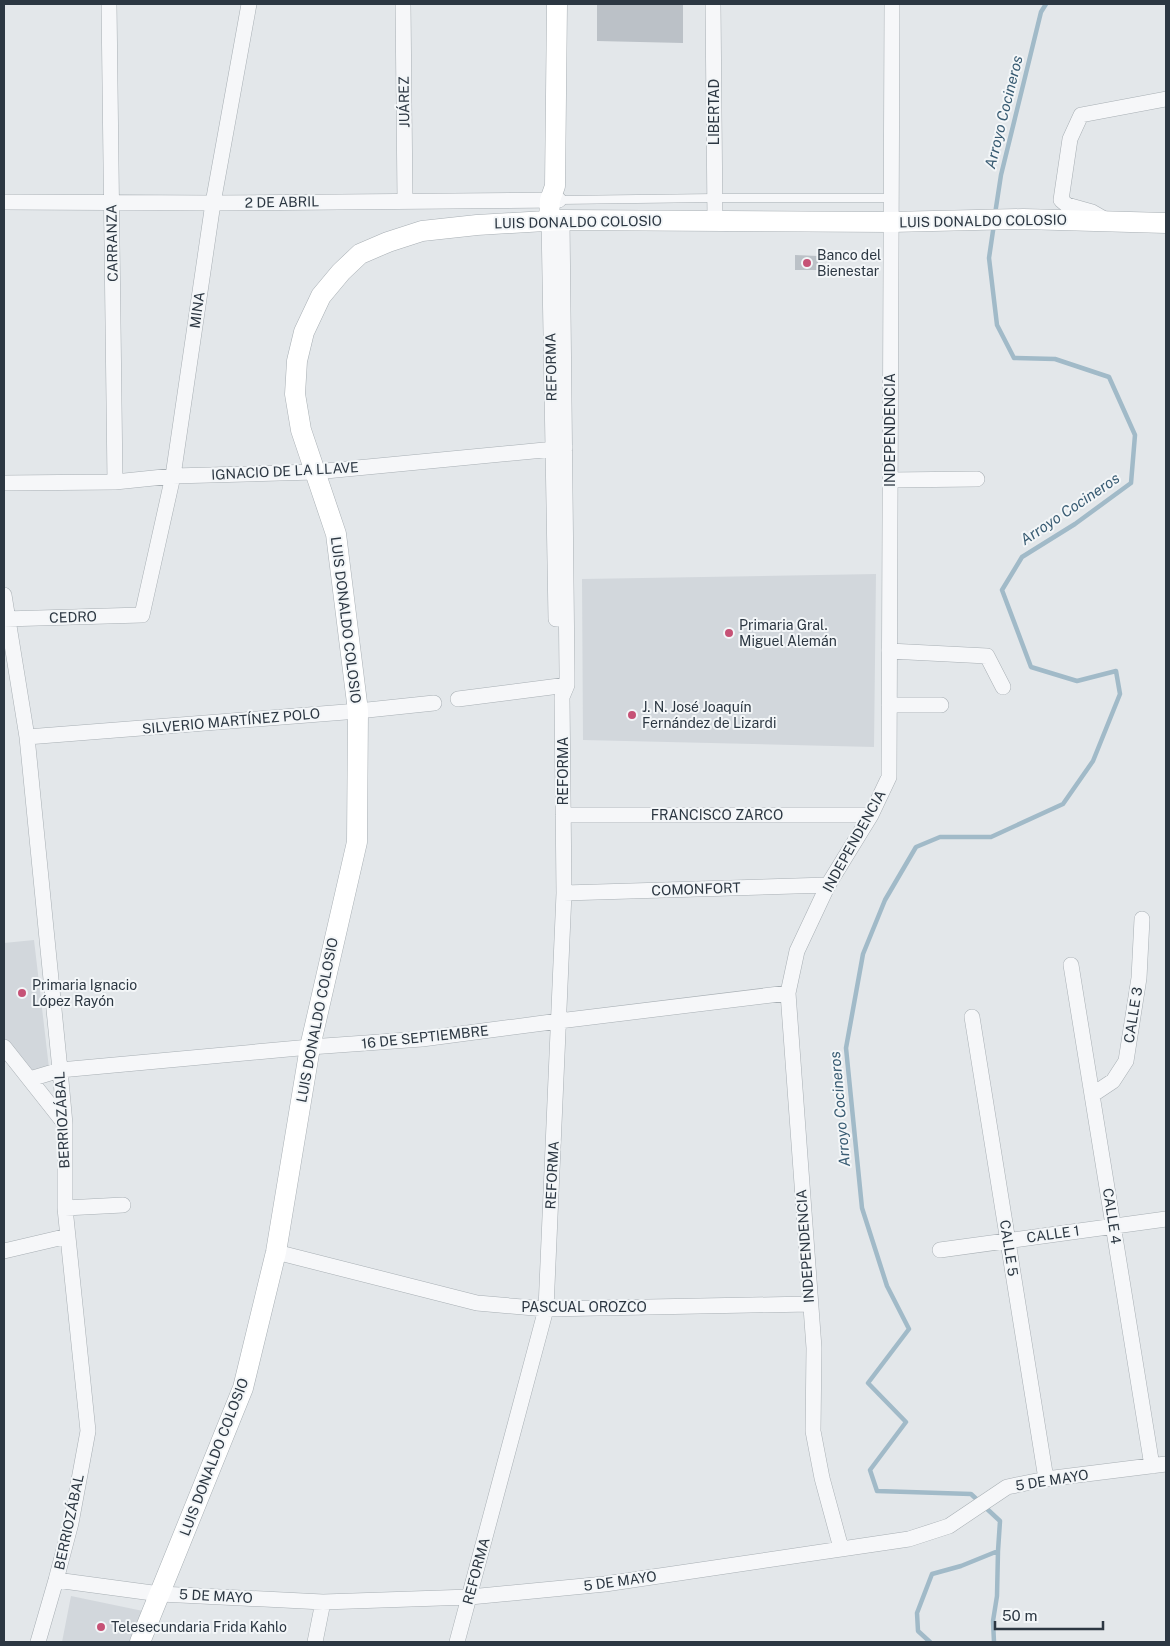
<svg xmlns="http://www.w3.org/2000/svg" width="1170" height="1646" font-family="'Public Sans',sans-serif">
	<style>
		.built { fill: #d2d7dc }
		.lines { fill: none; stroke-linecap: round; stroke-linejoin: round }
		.stream { stroke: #a1bac8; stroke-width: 4.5 }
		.building { fill: #bbc1c7 }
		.lane-casing { stroke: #a8afb4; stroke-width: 9 }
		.street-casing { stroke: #a8afb4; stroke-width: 16 }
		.secondary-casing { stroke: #a8afb4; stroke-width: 21 }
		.lane { stroke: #f6f7f9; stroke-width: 8 }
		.street { stroke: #f6f7f9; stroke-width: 15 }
		.secondary { stroke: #fff; stroke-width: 20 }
		.poi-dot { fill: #c65276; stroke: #f3f6f8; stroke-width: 2 }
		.labels { text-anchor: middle; stroke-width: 4; stroke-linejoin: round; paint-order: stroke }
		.street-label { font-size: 14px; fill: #2c3742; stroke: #f3f6f8 }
		.poi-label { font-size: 14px; fill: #2c3742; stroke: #f3f6f8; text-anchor: start }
		.water-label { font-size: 15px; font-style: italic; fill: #395c73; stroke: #f3f6f8 }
	</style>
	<rect width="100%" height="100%" fill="#e3e7ea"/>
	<path class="built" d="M876 574 874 747 583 740 582 579Z
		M34 940 49 1068 27 1071 4 1043V943Z
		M71 1596 143 1611 131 1642H62Z"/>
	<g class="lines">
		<path class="stream" d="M995 214 1001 175 1041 12 1046 4
			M930 1642 918 1631 917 1613 932 1574 961 1566 998 1551 1000 1521 971 1494 877 1491 870 1470 906 1422 868 1383 909 1329 887 1286 862 1208 846 1048 863 954 885 900 916 847 940 837H991L1063 804 1093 761 1120 694 1116 671 1077 681 1031 667 1002 590 1022 557 1075 524 1131 483 1135 435 1109 377 1055 359 1014 358 997 325 989 258 994 224
			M994 1642 993 1621 997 1596 998 1551"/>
	</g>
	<path class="building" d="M597 4H683V43L597 41Z
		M795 255 818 256V270H795Z"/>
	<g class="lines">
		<defs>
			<path id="lane" d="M560 200 714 198H891"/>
			<path id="street" d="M109 4 115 482
				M403 4 405 201
				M713 4 715 221
				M4 202 213 203 559 200
				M549 220 556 619
				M1106 220 1092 212 1067 205 1061 200 1070 139 1081 115 1166 99
				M890 480 977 479
				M4 483 115 482 173 476 315 472 565 448
				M4 595 27 737 60 1070 65 1124V1208L88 1431 71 1523 56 1580 38 1642
				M4 619 142 615 173 476 213 203 249 4
				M889 651 987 656 1003 687
				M458 699 567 685
				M889 705H941
				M27 737 358 711 434 703
				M563 815H871
				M564 893 828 885
				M1071 965 1152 1466
				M972 1017 1046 1479
				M4 1047 65 1124
				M30 1079 60 1070 310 1047 422 1039 559 1021 788 993
				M1092 1095 1113 1081 1126 1061 1139 978 1142 919
				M65 1208 123 1205
				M940 1250 1166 1219
				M4 1251 68 1236
				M276 1252 477 1303 546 1309 809 1304
				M841 1548 822 1478 813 1431 814 1348 788 993 797 951 828 885 871 815 889 777 892 4
				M56 1580 160 1594 323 1602 470 1597 605 1584 909 1539 949 1526 1007 1487 1046 1479 1166 1464
				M315 1642 323 1602
				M457 1642 546 1309 564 893 562 697 567 685V672L562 220"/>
			<path id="secondary" d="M549 220 550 200 555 186 557 4
				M140 1642 243 1388 276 1252 310 1047 357 842 358 711 336 534 301 430 295 394 297 361 304 332 321 296 341 272 360 254 388 242 422 231 477 225 562 220 891 222 1023 219 1166 223"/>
		</defs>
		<use href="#lane" class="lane-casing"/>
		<use href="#street" class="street-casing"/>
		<use href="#secondary" class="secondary-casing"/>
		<use href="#lane" class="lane"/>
		<use href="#street" class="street"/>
		<use href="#secondary" class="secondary"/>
	</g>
	<g class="poi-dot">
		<circle cx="807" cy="263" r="5"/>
		<circle cx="729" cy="633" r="5"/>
		<circle cx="632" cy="715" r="5"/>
		<circle cx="22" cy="993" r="5"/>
		<circle cx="101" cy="1627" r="5"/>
	</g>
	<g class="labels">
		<g class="street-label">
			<text transform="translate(404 102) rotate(-91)" y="5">JUÁREZ</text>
			<text transform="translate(714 112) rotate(-90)" y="5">LIBERTAD</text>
			<text transform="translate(282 202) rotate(-1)" y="5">2 DE ABRIL</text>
			<text transform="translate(983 221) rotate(-1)" y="5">LUIS DONALDO COLOSIO</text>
			<text transform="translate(578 222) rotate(-1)" y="5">LUIS DONALDO COLOSIO</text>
			<text transform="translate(112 243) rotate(-91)" y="5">CARRANZA</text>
			<text transform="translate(197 310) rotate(-82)" y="5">MINA</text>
			<text transform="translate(551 367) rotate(-91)" y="5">REFORMA</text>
			<text transform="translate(890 430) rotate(-90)" y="5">INDEPENDENCIA</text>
			<text transform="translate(285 471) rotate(-3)" y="5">IGNACIO DE LA LLAVE</text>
			<text transform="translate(73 617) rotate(-2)" y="5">CEDRO</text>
			<text transform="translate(346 620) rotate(83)" y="5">LUIS DONALDO COLOSIO</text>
			<text transform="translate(231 721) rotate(-5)" y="5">SILVERIO MARTÍNEZ POLO</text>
			<text transform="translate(563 771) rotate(-90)" y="5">REFORMA</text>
			<text x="717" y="820">FRANCISCO ZARCO</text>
			<text transform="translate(854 841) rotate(-61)" y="5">INDEPENDENCIA</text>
			<text transform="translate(696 889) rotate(-2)" y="5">COMONFORT</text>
			<text transform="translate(1133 1015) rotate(-81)" y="5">CALLE 3</text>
			<text transform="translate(317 1020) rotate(-79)" y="5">LUIS DONALDO COLOSIO</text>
			<text transform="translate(425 1037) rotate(-6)" y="5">16 DE SEPTIEMBRE</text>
			<text transform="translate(62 1120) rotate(-93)" y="5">BERRIOZÁBAL</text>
			<text transform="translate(552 1175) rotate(-87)" y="5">REFORMA</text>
			<text transform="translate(1112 1216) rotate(81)" y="5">CALLE 4</text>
			<text transform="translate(1053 1234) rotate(-8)" y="5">CALLE 1</text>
			<text transform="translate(805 1246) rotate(-94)" y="5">INDEPENDENCIA</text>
			<text transform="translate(1009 1248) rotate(81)" y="5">CALLE 5</text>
			<text x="584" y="1312">PASCUAL OROZCO</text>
			<text transform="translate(214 1457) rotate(-69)" y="5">LUIS DONALDO COLOSIO</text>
			<text transform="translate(1052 1480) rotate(-9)" y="5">5 DE MAYO</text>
			<text transform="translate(69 1522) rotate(-78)" y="5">BERRIOZÁBAL</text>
			<text transform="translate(476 1571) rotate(-75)" y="5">REFORMA</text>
			<text transform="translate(620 1581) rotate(-8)" y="5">5 DE MAYO</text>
			<text transform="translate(216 1596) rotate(3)" y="5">5 DE MAYO</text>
		</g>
		<g class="poi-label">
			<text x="817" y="260">Banco del<tspan x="817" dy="16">Bienestar</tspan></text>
			<text x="739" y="630">Primaria Gral.<tspan x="739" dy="16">Miguel Alemán</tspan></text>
			<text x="642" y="712">J. N. José Joaquín<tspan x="642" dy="16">Fernández de Lizardi</tspan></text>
			<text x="32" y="990">Primaria Ignacio<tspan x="32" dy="16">López Rayón</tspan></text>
			<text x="111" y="1632">Telesecundaria Frida Kahlo</text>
		</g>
		<g class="water-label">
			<text transform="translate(1004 112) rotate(-76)" y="5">Arroyo Cocineros</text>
			<text transform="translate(1070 509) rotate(-34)" y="5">Arroyo Cocineros</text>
			<text transform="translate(840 1109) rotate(-95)" y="5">Arroyo Cocineros</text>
		</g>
	</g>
	<rect width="1170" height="1646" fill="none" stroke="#2c3742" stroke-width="10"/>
	<path d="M995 1621v8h108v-8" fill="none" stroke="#2c3742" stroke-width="2.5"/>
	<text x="1002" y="1621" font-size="15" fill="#2c3742" stroke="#f3f6f8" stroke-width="4" paint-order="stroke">50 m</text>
</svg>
